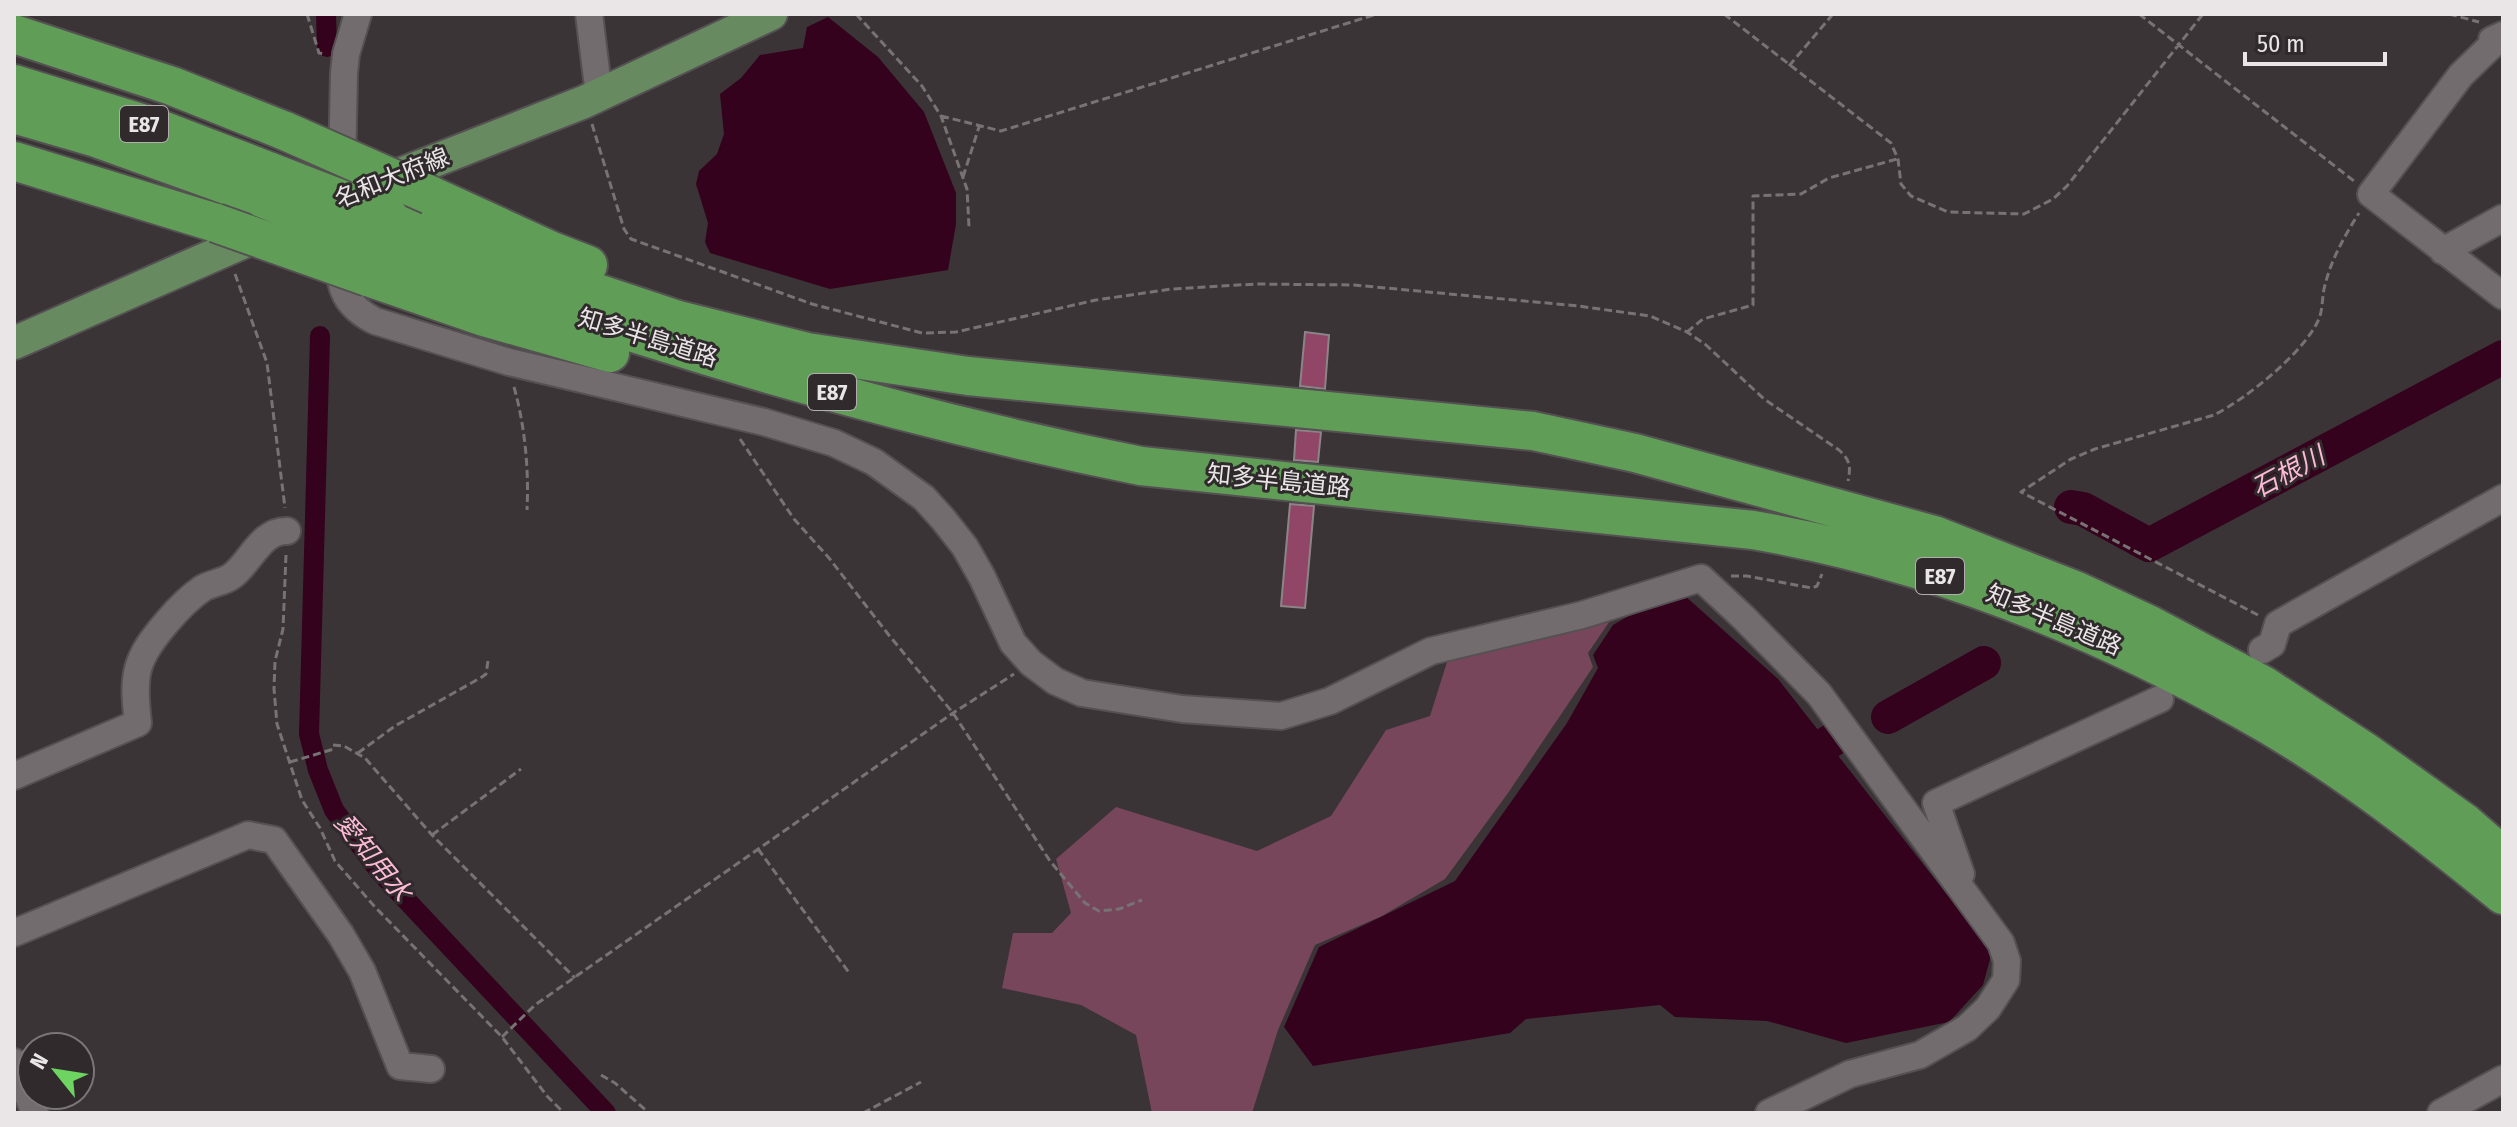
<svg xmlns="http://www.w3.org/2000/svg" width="2517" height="1127" font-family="'Fira Sans Condensed','Noto Sans JP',sans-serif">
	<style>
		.green { fill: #77465a }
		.water { fill: #35021d }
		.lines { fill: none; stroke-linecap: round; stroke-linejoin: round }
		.canal { stroke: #35021d; stroke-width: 20 }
		.river { stroke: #35021d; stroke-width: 34 }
		.building { fill: #914667; stroke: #8c8588; stroke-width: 2 }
		.minor-casing { stroke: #555153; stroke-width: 30 }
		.major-casing { stroke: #555153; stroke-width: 36 }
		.highway-casing { stroke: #555153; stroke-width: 42 }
		.path { stroke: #777274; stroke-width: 3; stroke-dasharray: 8 4; stroke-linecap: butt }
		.minor { stroke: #736c6e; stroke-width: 26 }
		.major { stroke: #688a61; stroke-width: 32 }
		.highway { stroke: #609e58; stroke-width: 38 }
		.highway-bridge-casing { stroke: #555153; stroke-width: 42; stroke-linecap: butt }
		.highway-bridge { stroke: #609e58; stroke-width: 38 }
		.labels { text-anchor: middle; stroke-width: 6; stroke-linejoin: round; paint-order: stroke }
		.shield { fill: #302a2c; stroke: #b2aeb0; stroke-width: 2 }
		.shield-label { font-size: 22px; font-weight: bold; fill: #eae6e8 }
		.street-label { font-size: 24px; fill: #eae6e8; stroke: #302a2c }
		.water-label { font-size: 26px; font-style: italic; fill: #fcbad4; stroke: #302a2c }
	</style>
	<rect width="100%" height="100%" fill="#3a3436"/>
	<path class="green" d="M1616 612 1588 653 1593 667 1508 793 1445 879 1382 916 1315 945 1278 1030 1252 1113H1152L1136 1035 1081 1005 1002 988 1013 933H1052L1071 913 1056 859 1116 807 1257 851 1331 816 1386 730 1430 716 1447 662Z"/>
	<path class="water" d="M828 17 878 57 924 112 956 193V224L948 270 830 289 710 253 705 242 708 223 696 184 699 171 717 154 724 134 720 94 741 78 760 55 803 48 807 27Z
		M1684 595 1778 679 1992 952 1983 985 1949 1022 1846 1043 1767 1021 1675 1017 1660 1005 1526 1019 1510 1033 1313 1066 1284 1027 1319 947 1455 881 1567 723 1598 668 1593 655 1613 625 1627 617Z"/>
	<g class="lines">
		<path class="canal" d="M326 14 327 47
			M320 336 309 734 318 770 334 810 380 872 606 1113"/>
		<path class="river" d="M2071 507 2083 509 2149 545 2503 357
			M1888 717 1984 663
			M1806 756 1834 739"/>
	</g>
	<path class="building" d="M1305 332 1329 335 1325 389 1300 386Z
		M1296 430 1321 432 1318 462 1294 460Z
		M1290 504 1314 506 1305 608 1281 606Z"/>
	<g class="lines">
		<defs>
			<path id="minor" d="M589 14 599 95
				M2503 35 2492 40V45L2461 75 2371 194 2503 296
				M342 168 344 73 346 54 358 14
				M2443 251 2503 218
				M339 256C338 288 346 306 375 321L509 362 764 422 834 443 874 462 924 498 943 519 965 547 982 577 1013 643 1031 663 1055 681 1082 693 1182 709 1281 716 1330 701 1431 651 1582 615 1701 578 1743 617 1819 694 2001 943 2007 961 2006 980 1988 1008 1967 1028 1920 1055 1850 1074 1769 1113
				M2262 650 2272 644 2278 624 2503 498
				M14 776 138 723C132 674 135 659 167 622 177 610 190 597 203 588 212 583 224 582 232 576 250 563 261 530 287 531
				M1961 874 1936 803 2160 699
				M14 933 248 835 274 840 341 935 362 971 400 1066 431 1069
				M14 1062 35 1113
				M2441 1113 2503 1079"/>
			<path id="major" d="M378 183 584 102 771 14
				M14 343 269 231"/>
			<path id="highway" d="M14 34 172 86 285 131
				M14 84 154 127 271 172
				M14 114 93 137 262 198
				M14 161 216 223
				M430 195 552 251 588 265
				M390 218 507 263 678 320 807 352 968 376 1533 431 1635 453 1934 535 2077 591 2150 625 2263 685 2367 753 2465 823 2503 856
				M379 245C627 337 882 414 1141 466L1753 530C1927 560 2093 626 2246 712 2338 763 2422 829 2503 895
				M368 277 484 317 610 353"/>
		</defs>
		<use href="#minor" class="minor-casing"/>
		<use href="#major" class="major-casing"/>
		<use href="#highway" class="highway-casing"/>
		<path class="path" d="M307 14 319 53 325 54
			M856 14 922 86 941 116 967 189 969 227
			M1724 14 1891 143 1898 159 1901 184 1911 196 1948 212 2024 214 2053 199 2067 186 2203 14
			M2139 14 2354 181
			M2449 14 2479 22
			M1789 66 1833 14
			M941 116 1001 131 1377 14
			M592 124 624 229 631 239 812 304 922 333 956 332 1096 300 1172 289 1256 284 1354 285 1578 306 1650 316 1687 332 1706 345 1764 399 1839 450C1850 460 1851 466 1848 481
			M963 177 979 127
			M235 274 267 363 285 508
			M1687 332 1703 319 1753 305V196L1801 194 1829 178 1897 159
			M514 387C525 426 529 470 527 510
			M740 439 794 519 829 558 888 634 953 713 1050 861 1085 903 1099 911 1119 909 1142 900
			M286 555 283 629 275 661 274 689 277 724 302 800 320 828 335 861 375 907 502 1037 547 1096 564 1113
			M1731 576H1747L1812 588 1817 586 1822 574
			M2258 615 2021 492 2071 459 2095 449 2214 415C2246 399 2308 350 2320 316 2323 306 2322 295 2325 285 2331 260 2345 235 2359 213
			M333 745 344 746 365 758 432 835 575 978
			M358 753 395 726 482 677 486 674 488 661
			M290 762 334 749
			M432 835 521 769
			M758 849 850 974
			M502 1037 535 1005 953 713 1014 674
			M601 1075 615 1083 649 1113
			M863 1113 921 1082"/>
		<use href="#minor" class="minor"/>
		<use href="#major" class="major"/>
		<use href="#highway" class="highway"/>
		<defs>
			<path id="highway-bridge" d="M285 131 430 195
				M271 172 390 218
				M262 198 379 245
				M216 223 368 277"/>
		</defs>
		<use href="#highway-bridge" class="highway-bridge-casing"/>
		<use href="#highway-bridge" class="highway-bridge"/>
	</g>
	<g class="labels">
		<g class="shield">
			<rect x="120" y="106" width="48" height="36" rx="6"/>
			<rect x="808" y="374" width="48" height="36" rx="6"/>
			<rect x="1916" y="558" width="48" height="36" rx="6"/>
		</g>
		<g class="shield-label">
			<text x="144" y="132">E87</text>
			<text x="832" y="400">E87</text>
			<text x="1940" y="584">E87</text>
		</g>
		<g class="street-label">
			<text transform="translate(392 178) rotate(-22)" y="8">名和大府線</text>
			<text transform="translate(648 338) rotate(17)" y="8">知多半島道路</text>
			<text transform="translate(1279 481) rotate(6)" y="8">知多半島道路</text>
			<text transform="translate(2054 620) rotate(23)" y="8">知多半島道路</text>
		</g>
		<g class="water-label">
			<text transform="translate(2288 472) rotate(-28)" y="9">石根川</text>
			<text transform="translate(373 857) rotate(51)" y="9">愛知用水</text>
		</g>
	</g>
	<rect width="2517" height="1127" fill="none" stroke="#eae6e8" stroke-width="32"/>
	<g transform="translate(56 1071) rotate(300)"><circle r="38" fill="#302a2c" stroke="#7a7577" stroke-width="2"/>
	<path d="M0-6L14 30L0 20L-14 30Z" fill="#6dd361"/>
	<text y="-12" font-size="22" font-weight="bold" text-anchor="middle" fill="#eae6e8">N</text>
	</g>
	<path d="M2245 52v12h140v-12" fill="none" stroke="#eae6e8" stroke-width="4"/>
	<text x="2257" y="52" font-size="24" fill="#eae6e8" stroke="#302a2c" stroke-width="6" paint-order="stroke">50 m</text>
</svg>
